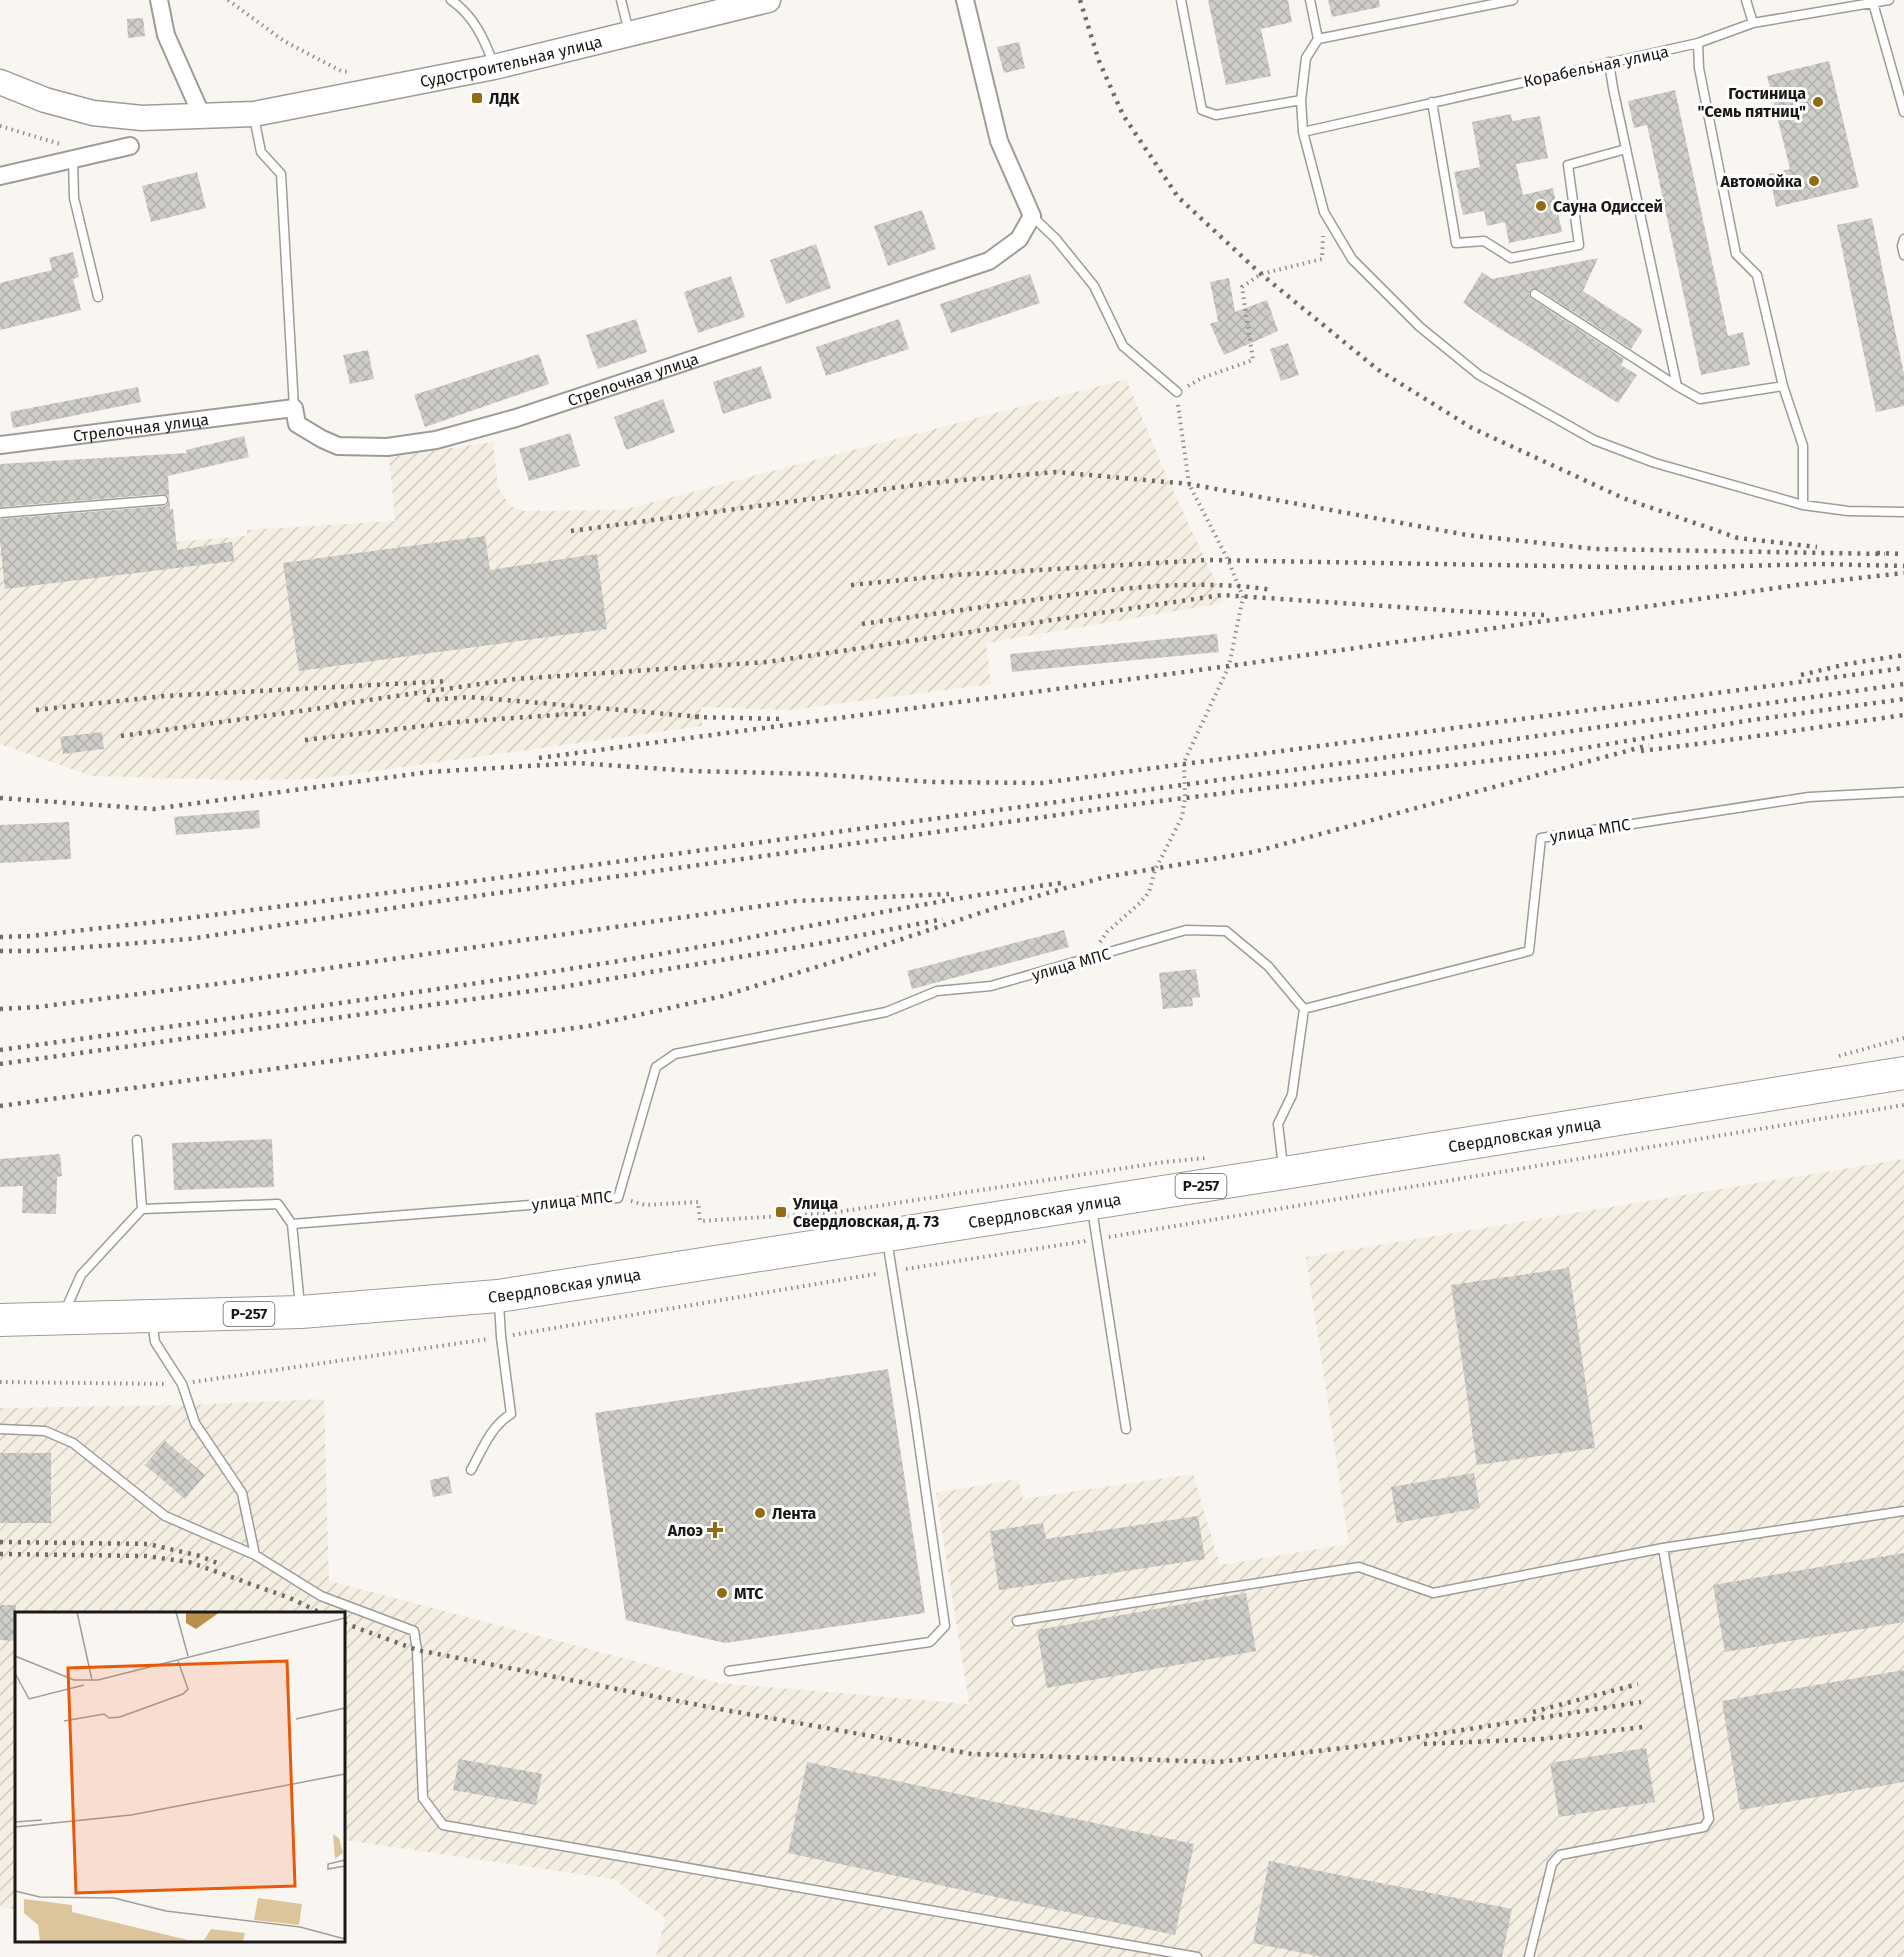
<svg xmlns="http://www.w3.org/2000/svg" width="1904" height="1957" font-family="'Fira Sans',sans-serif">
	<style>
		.industrial { fill: url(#industrial-furrows) }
		.building { fill: url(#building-cross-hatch) }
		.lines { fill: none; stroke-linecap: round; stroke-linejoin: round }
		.lane-casing { stroke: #9e9c97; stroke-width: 11 }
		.street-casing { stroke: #9e9c97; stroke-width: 20 }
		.secondary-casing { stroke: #9e9c97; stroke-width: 27 }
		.highway-casing { stroke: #9e9c97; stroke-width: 34 }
		.path { stroke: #908d8a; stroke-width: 4; stroke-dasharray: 1.5 4.5; stroke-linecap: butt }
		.lane { stroke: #fff; stroke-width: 8 }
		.street { stroke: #fff; stroke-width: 16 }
		.secondary { stroke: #fff; stroke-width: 24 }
		.highway { stroke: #fff; stroke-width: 32 }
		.rail { stroke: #6f6d6a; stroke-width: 4.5; stroke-dasharray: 3 6; stroke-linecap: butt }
		.poi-dot { fill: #936b14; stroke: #fff; stroke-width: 2 }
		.labels { text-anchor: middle; stroke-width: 6; stroke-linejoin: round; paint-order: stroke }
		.shield { fill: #fff; stroke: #5f5e5d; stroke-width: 1.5 }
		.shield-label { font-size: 15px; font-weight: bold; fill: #1a1917 }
		.street-label { font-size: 16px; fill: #1a1917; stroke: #fff }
		.poi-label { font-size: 16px; font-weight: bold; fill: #1a1917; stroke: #fff; text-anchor: start }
		.inset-road { fill: none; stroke: #a09e9a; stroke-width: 1.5 }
		.view { fill: #e8590c; fill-opacity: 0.15; stroke: #e8590c; stroke-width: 3 }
		.inset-edge { fill: none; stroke: #1a1917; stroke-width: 3 }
	</style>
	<defs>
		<pattern id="industrial-furrows" width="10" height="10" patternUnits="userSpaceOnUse" patternTransform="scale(1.5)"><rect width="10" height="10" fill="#f5eee2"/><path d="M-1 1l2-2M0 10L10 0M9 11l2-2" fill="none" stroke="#d1ccc1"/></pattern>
		<pattern id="building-cross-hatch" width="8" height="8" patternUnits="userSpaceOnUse" patternTransform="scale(1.5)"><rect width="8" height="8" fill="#cfcdc8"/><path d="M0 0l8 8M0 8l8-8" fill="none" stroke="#b1afab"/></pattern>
	</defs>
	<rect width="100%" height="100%" fill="#f9f6f2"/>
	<path class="industrial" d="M1126 379 1169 482 1222 595 1223 603 986 643 991 684 789 710 701 707 702 726 316 779 234 780 92 776 0 744V550L131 536 133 545 247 536V530L395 521 389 457 493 442 498 487 510 506 525 511 623 510Z
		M1904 1159V1957H656L665 1918 614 1879 344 1840V1614H16V1910L0 1906V1408L189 1405 324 1399 329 1581 719 1683 969 1704 936 1493 1018 1479 1023 1499 1193 1474 1220 1565 1349 1544 1306 1257Z"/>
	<path class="building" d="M1208 0H1288L1292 22 1261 29 1271 76 1226 85Z
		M1328 0H1379L1380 7 1332 17Z
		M143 18 145 36 128 38 127 19Z
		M1019 42 1025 68 1004 73 997 47Z
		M1829 61 1859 187 1776 207 1769 174 1790 169 1767 76Z
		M1675 90 1728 336 1743 332 1750 365 1701 375 1647 125 1634 128 1628 101Z
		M1511 114 1512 121 1540 116 1548 158 1516 164 1523 195 1553 188 1562 232 1509 243 1505 222 1487 226 1484 211 1463 215 1454 172 1480 167 1472 122Z
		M197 172 206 208 151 222 142 186Z
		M922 210 936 249 888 266 874 226Z
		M1872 218 1904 374V406L1876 412 1837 225Z
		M816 244 831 288 786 304 770 260Z
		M73 252 79 277 73 279 81 310 0 330V283L52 270 49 258Z
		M1598 258 1583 291 1643 330 1631 349 1538 289H1532L1529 294 1532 299 1624 359 1621 365 1637 375 1618 403 1491 323 1463 303 1482 272 1492 279Z
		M1030 274 1040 303 951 333 940 304Z
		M731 276 745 317 698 333 684 292Z
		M1229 278 1235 312 1267 300 1278 331 1224 355 1210 324 1218 321 1210 282Z
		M636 319 647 352 598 369 586 335Z
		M899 319 909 349 826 376 816 347Z
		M1288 343 1299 375 1281 381 1270 349Z
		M368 350 374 379 350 384 343 355Z
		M539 354 549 384 425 427 414 395Z
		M761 366 772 398 723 414 713 382Z
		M138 387 141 402 13 428 10 412Z
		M663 399 675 432 626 450 614 417Z
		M570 433 580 466 529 481 519 449Z
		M244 436 249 457 168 476 170 509H173L177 550 232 542 234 561 5 589 0 541V519L164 506 167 505 169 500 168 496 162 494 0 507V464L187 453 186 450Z
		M485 536 490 570 597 554 607 629 299 671 283 563Z
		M1217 634 1219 652 1012 672 1010 654Z
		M102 732 104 749 63 754 60 737Z
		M259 810 260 828 176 835 174 817Z
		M69 822 71 859 0 863V825Z
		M1064 930 1069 947 912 989 907 971Z
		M1196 969 1200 997 1192 998 1193 1006 1163 1009 1159 973Z
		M272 1139 274 1187 174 1190 172 1143Z
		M60 1154 62 1176 57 1177 56 1214 22 1213 23 1186 0 1187V1159Z
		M1569 1268 1595 1448 1477 1465 1451 1285Z
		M888 1369 925 1613 725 1643 626 1620 595 1413Z
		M165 1441 205 1475 185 1499 145 1465Z
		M0 1453H51V1523H0Z
		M1474 1473 1480 1508 1397 1523 1391 1487Z
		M449 1476 452 1493 433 1497 430 1480Z
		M1198 1516 1205 1559 999 1590 990 1531 1043 1523 1046 1539Z
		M1904 1553V1622L1725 1652 1713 1585Z
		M1246 1593 1256 1651 1047 1688 1037 1630Z
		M0 1605H16V1641L0 1640Z
		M1904 1670V1782L1740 1810 1722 1701Z
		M1646 1748 1655 1802 1559 1817 1550 1763Z
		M459 1759 542 1774 536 1805 453 1790Z
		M807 1762 1194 1844 1175 1935 788 1853Z
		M1269 1861 1512 1909 1502 1957H1323L1253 1943Z"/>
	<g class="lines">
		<defs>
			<path id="lane" d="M451 0C474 16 485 40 494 66
				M621 0 629 32
				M1181 0 1202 110 1216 115 1301 100
				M1310 0 1318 39 1306 58 1301 100 1303 132 1324 212 1352 259 1420 327 1479 375 1594 440 1655 463 1803 505 1848 511 1904 512
				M1746 0 1753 23
				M1873 3 1904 112
				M1318 39 1513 0
				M1698 43 1699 68 1736 254 1757 275 1783 386
				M1609 62 1613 88 1677 386 1700 399 1783 386 1803 446V505
				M1432 102 1456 243 1484 241 1511 258 1579 245 1568 165 1626 149
				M254 117 261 152 281 174 294 408
				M1303 132 1698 43 1753 23 1889 0
				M73 159 74 198 98 297
				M1032 216 1056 239 1094 286 1123 346 1177 392
				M1904 239 1902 246 1904 255
				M1535 294 1677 386
				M0 513 163 500
				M1283 1166 1278 1124 1292 1095 1304 1009
				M142 1209 278 1204 292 1224
				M1092 1209 1126 1429
				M300 1306 292 1224 618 1198 656 1067 675 1054 886 1012 937 991 991 986 1186 930 1226 931 1268 966 1304 1009 1529 951 1541 838 1809 797 1904 792
				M64 1313 81 1275 142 1209 137 1140
				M152 1321 155 1342 182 1384 195 1423 242 1493 255 1555
				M0 1429 45 1431 73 1443 165 1516 255 1555 321 1596 414 1631 417 1650 423 1798 443 1825 1197 1957
				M471 1470C482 1450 491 1426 511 1414L501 1337 499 1303
				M1017 1621 1359 1567 1433 1593 1663 1548 1904 1511
				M729 1671 930 1642 945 1626 914 1409 887 1240
				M1529 1957 1552 1864 1560 1855 1704 1827 1709 1819 1663 1548"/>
			<g id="street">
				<path d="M159 0 166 35 202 116"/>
				<path d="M0 176 130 146"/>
				<path id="s1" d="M0 445 294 408 297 424 322 439 338 446 387 447 436 440 516 418 989 261 1019 239 1032 216 999 141 965 0"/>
			</g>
			<g id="secondary">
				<path id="s2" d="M0 82 45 100 93 113 142 118 254 114 494 67 768 0"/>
			</g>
			<g id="highway">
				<path id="s3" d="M0 1320 301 1312 498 1296 1284 1173 1904 1073"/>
			</g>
		</defs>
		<use href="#lane" class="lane-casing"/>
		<use href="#street" class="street-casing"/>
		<use href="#secondary" class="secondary-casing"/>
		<use href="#highway" class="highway-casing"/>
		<path class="path" d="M228 0 284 41 341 71 350 72
			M0 126 60 144
			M1188 386 1202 378 1253 360 1242 287 1261 274 1322 259 1323 236
			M1100 942 1107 932 1141 902 1149 892 1155 870 1182 817 1185 798 1184 762 1229 666 1243 597 1228 560 1189 484 1178 405
			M1839 1056 1904 1038
			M631 1201 645 1205 698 1202 700 1221 831 1213 1164 1162 1207 1158
			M1109 1237 1904 1105
			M906 1269 1086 1241
			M513 1335 876 1274
			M0 1382 167 1384
			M193 1382 488 1339"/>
		<use href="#lane" class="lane"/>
		<use href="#street" class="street"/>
		<use href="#secondary" class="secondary"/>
		<use href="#highway" class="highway"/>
		<path class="rail" d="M1080 0 1099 61 1123 115 1178 197 1261 274 1377 369 1472 428 1623 498 1738 538 1817 547
			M571 531 930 483 1056 472 1189 484 1467 535 1596 549 1885 554
			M1877 553 1904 554
			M851 585 954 575 1207 560 1667 568 1819 564 1904 566
			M862 624C919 616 976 608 1033 600 1112 589 1193 578 1273 590
			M1801 675 1847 664 1904 655
			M427 700 470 697 702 717
			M334 705 515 679 767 662 1222 595 1473 612 1547 615
			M36 710 164 696 449 681
			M695 717 782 719
			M121 736 343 705
			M305 740 457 722 570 714H590
			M1641 751 1729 740 1904 715
			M539 758 1229 666 1797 585 1904 573
			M0 798 153 809 429 772 577 763 692 771 814 774 932 782 1042 783 1904 668
			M0 937 31 936 181 919 402 891 1403 755 1904 684
			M0 951H37L189 939 426 903 1144 803 1561 752 1745 721 1904 699
			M0 1009 38 1007 232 982 796 901 949 894
			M0 1050C209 1021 417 994 625 960 770 936 915 902 1061 883
			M0 1064 568 986 822 943 943 919
			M0 1106 589 1026 723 996 839 960 998 907 1105 877 1254 852 1649 745
			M0 1542 148 1544 200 1556 222 1565
			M0 1554 146 1556 189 1562 290 1598 323 1614
			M344 1623 417 1650 714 1708 972 1754 1219 1762 1361 1746 1641 1702
			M1533 1712 1638 1684
			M1424 1744 1541 1739 1643 1727"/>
	</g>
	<g class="poi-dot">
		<rect x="471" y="92" width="12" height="12" rx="3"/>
		<circle cx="1818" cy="102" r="6"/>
		<circle cx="1814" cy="181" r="6"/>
		<circle cx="1541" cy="206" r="6"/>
		<rect x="775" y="1206" width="12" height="12" rx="3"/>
		<circle cx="760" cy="1513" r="6"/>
		<path d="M712 1521h6v6h6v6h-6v6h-6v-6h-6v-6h6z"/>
		<circle cx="722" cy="1593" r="6"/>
	</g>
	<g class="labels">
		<g class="shield">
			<rect x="1175.5" y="1174" width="51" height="24" rx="4.5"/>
			<rect x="223.5" y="1302" width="51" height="24" rx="4.5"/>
		</g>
		<g class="shield-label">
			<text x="1201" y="1191">Р-257</text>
			<text x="249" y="1319">Р-257</text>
		</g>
		<g class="street-label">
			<text dy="6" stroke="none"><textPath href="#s2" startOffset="522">Судостроительная улица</textPath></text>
			<text transform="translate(1596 66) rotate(-12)" y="6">Корабельная улица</text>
			<text dy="6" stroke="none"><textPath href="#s1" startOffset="664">Стрелочная улица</textPath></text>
			<text dy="6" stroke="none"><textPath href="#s1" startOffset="142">Стрелочная улица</textPath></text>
			<text transform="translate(1590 830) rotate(-9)" y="6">улица МПС</text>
			<text transform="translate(1071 964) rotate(-16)" y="6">улица МПС</text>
			<text dy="6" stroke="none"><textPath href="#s3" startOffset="1538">Свердловская улица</textPath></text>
			<text transform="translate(572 1200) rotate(-6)" y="6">улица МПС</text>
			<text dy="6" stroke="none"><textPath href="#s3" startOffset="1052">Свердловская улица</textPath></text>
			<text dy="6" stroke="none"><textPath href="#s3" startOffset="566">Свердловская улица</textPath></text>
		</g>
		<g class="poi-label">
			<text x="1806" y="99" text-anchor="end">Гостиница<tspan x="1806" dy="18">"Семь пятниц"</tspan></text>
			<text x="489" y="104">ЛДК</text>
			<text x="1802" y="187" text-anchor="end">Автомойка</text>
			<text x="1553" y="212">Сауна Одиссей</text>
			<text x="793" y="1209">Улица<tspan x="793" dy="18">Свердловская, д. 73</tspan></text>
			<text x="772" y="1519">Лента</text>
			<text x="703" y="1536" text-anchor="end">Алоэ</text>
			<text x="734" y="1599">МТС</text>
		</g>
	</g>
	<g transform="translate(15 1612)">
		<rect width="330" height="330" fill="#f9f6f2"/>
		<path d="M318 222 324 226 328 241 320 247ZM243 286 287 292 284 313 239 308ZM9 287 57 293V300L173 328H189L196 317 230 321 228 330H25L23 313 9 301Z" fill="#ddc59b"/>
		<path d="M171 0H205L181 17 171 11Z" fill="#b7914b"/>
		<path class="inset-road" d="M62 0 77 68M161 0 173 44M0 44 59 68H83L330 6M0 61 14 87 69 73M281 107 330 96M49 109 89 102 94 106 105 105 168 82 173 77 163 49M0 210 27 208M0 215 116 203 330 162M330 248 313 252V257L330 254M0 279 25 285 99 286 151 299 285 315 330 327"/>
		<path class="view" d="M272 49 280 274 61 281 53 56Z"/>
		<rect width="330" height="330" class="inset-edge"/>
	</g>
</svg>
